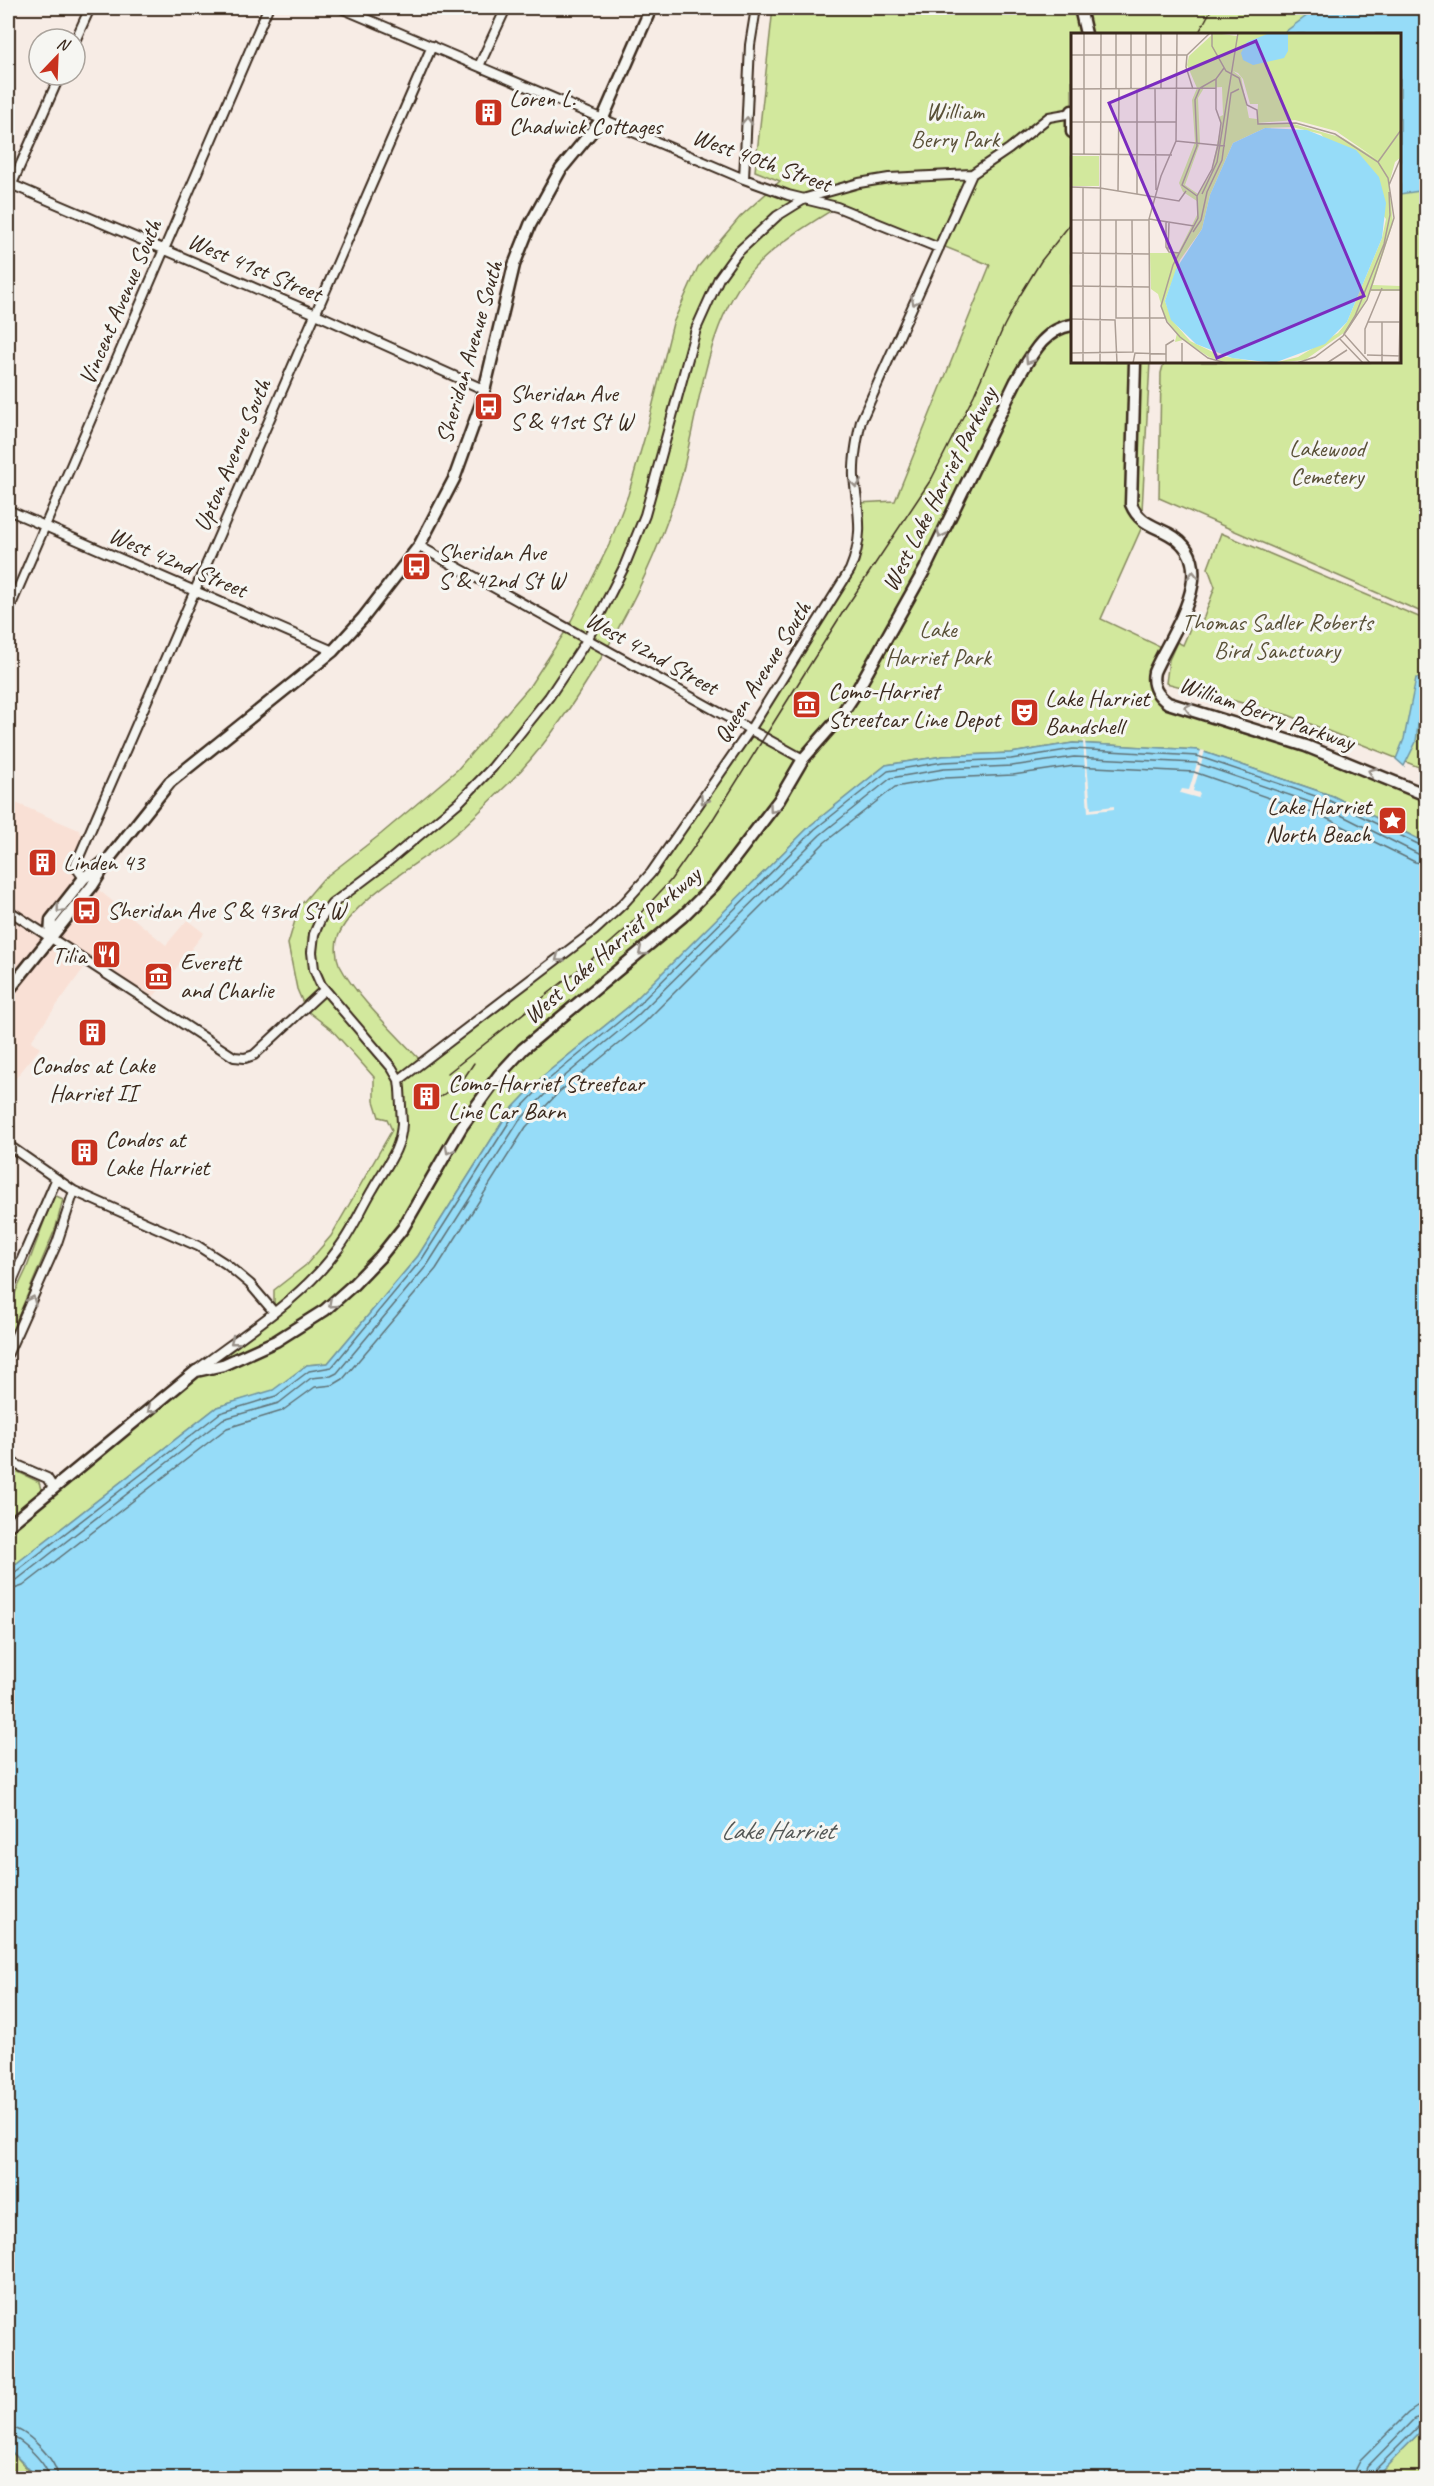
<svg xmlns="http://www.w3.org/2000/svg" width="1434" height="2486" font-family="Caveat,sans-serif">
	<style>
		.built { fill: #f9e0d5 }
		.green { fill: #d2e89d; stroke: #86895e; stroke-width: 1.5; fill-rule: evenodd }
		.water { fill: #96dcf8; stroke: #7295a1; stroke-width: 1.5 }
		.pier { fill: #f7ece5 }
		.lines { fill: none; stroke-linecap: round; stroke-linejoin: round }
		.shore { stroke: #5f7175; stroke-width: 1.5 }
		.street-casing { stroke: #3b2a1e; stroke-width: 12 }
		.secondary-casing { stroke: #3b2a1e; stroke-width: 15 }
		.street { stroke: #f6f6f2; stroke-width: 8 }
		.secondary { stroke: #f6f6f2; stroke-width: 10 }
		.tram { stroke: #3b2a1e; stroke-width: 1.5 }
		.street-bridge-casing { stroke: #3b2a1e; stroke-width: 12; stroke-linecap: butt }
		.street-bridge { stroke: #f6f6f2; stroke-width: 8 }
		.oneway { stroke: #989088 }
		.labels { text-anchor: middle; stroke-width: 6; stroke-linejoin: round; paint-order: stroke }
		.poi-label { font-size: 24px; fill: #3b2a1e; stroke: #f6f6f2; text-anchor: start }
		.park-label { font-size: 24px; fill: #595037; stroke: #f6f6f2 }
		.street-label { font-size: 24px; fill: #3b2a1e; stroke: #f6f6f2 }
		.water-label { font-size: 26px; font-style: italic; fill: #525654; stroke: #f6f6f2 }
		.inset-road { fill: none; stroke: #ac9e95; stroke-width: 1.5 }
		.view { fill: #7b2cbf; fill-opacity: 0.15; stroke: #7b2cbf; stroke-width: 3 }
		.inset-edge { fill: none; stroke: #3b2a1e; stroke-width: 3 }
	</style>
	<rect width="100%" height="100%" fill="#f7ece5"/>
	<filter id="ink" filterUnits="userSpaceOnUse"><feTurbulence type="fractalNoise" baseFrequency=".0167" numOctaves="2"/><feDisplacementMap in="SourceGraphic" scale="12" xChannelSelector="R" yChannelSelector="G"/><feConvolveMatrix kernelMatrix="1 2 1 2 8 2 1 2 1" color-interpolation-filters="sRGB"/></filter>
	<g filter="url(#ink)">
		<path class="built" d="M16 803 79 830 80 833 88 837 75 866 84 878 166 945 187 920 204 933 147 1005 86 965 31 1041 40 1048 8 1088V823Z"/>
		<path class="green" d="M773 8H1426V614L1159 498 1161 373 1164 362H1400V34H1072V362H1150L1141 529 1101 619 1165 649 1154 672 1156 692 1194 710 1426 795V843L1333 796 1198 750 1073 743 1011 753 943 756 886 765 811 825 628 1007 543 1076 508 1113 418 1256 328 1363 307 1365 273 1391 217 1407 8 1570V1526L274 1312V1290L306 1265 331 1236 392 1130 387 1119 379 1117 374 1101V1077L332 1030 306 1010 297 989 288 944 299 907 323 879 381 834 457 770 529 687 567 629 609 545 628 495 645 436 673 323 698 267 740 217 780 181 755 171ZM838 204 990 265 895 501 858 503 857 554 676 841 594 931 422 1062C396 1034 356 997 339 964 336 957 335 944 338 937 351 900 422 862 453 836 472 820 490 801 508 784 547 745 578 697 606 650 638 595 664 539 681 478 699 413 706 317 755 267 779 242 808 225 837 207Z
			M1221 533 1426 620V770L1288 715 1166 683 1169 660 1177 642 1183 645 1191 626 1200 628 1215 587 1208 568Z
			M54 1195 63 1199 56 1227 8 1341V1308L26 1270Z
			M8 1467 39 1482 42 1493 8 1521Z
			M1426 2426V2478H1375Z
			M8 2448 35 2477 38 2478H8Z"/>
		<path class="water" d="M1314 8H1426V190L1400 194V34H1282L1308 15Z
			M1423 661H1426V685L1421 699 1416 742 1404 766 1396 759 1404 739 1416 678H1421Z
			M1073 743 1198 750 1333 796 1426 843V2426L1375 2478H38L8 2448V1570L217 1407 273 1390 307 1365 328 1363 418 1256 508 1113 543 1076 628 1007 811 825 886 765 943 756 1011 753Z"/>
		<path class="pier" d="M1085 740 1091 809 1114 806V809L1088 812 1083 741Z
			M1201 750 1205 751 1193 791 1200 793 1198 798 1180 793 1182 789 1189 790Z"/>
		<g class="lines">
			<path class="shore" d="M8 1574 14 1573 220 1413 276 1396 309 1371 332 1367 422 1259 513 1116 548 1080 632 1011 815 829 888 771 943 762 1011 759 1073 749 1197 756 1330 801 1426 848
				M8 1582 18 1579 223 1419 279 1403 311 1378 331 1376 337 1373 428 1264 519 1121 553 1086 637 1016 820 835 891 778 944 769 1012 766 1074 757 1196 763 1327 808 1418 854 1426 855
				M8 1591 23 1586 227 1428 282 1411 315 1387 333 1385 343 1379 436 1269 526 1127 559 1092 644 1023 825 842 895 787 945 778 1013 775 1074 766 1194 772 1324 817 1415 862 1426 864
				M8 2427C26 2428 57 2460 58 2478
				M8 2436C21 2437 48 2465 49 2478
				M1354 2478 1356 2469 1360 2461 1408 2413 1417 2407 1426 2406
				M1363 2478 1367 2467 1414 2419 1426 2415
				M1371 2478 1373 2472 1420 2425 1426 2422"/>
			<defs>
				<path id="street" d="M341 8 744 179 788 195 837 207 939 248
					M75 41 90 8
					M479 66 506 8
					M744 179 750 45 756 8
					M8 183 325 318 485 390
					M8 193 60 75
					M8 510 333 651
					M419 546 803 759
					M8 612 268 8
					M84 878 75 866 432 46
					M8 910 234 1057 245 1058 254 1055 324 990
					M399 1080 594 931 624 903 651 873 750 730 850 570C865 534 858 513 854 477 853 458 857 439 861 421L972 174
					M400 1089 399 1080 392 1068 321 985 314 969 312 952 314 934 321 918 332 904 385 864 459 802 492 768 549 697 587 640 624 567 645 515 696 329 719 278 737 253 777 216 806 198 859 183 889 178 972 174 1009 149 1049 117 1072 113
					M8 1145 74 1191 198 1246 226 1264 250 1284 274 1312
					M8 1291 56 1180
					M8 1353 57 1243 74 1191
					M198 1369C246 1332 302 1299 338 1249 352 1231 361 1209 373 1189 386 1166 401 1150 402 1123
					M8 1461 47 1478 54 1489"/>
				<path id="secondary" d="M1080 8 1086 34
					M1072 111V132
					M1135 362 1131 504C1139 523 1152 525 1169 534 1224 564 1171 633 1154 672 1151 686 1157 695 1168 703L1306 746 1426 795
					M50 937 51 920 84 878 104 862
					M8 991 92 886 111 856 170 782 333 651 363 618 419 546 454 479 481 404 514 265 530 225 561 169 603 118 651 8
					M8 1526 196 1371 223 1365 276 1341 325 1310 353 1285 380 1257 403 1228 462 1126 499 1075 523 1049 682 917 714 885 779 800 803 759 839 718 855 694 925 569 1016 381C1030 358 1043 329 1072 325"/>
			</defs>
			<use href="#street" class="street-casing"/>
			<use href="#secondary" class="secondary-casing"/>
			<use href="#street" class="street"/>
			<use href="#secondary" class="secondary"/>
			<path class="tram" d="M1198 34 1212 8
				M448 1073 593 958 627 928 670 881 710 824 843 612 932 478 974 395 1004 326 1019 297 1041 261 1072 222
				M440 1097 462 1081 474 1063"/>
			<defs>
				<path id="street-bridge" d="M400 1089 402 1123"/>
			</defs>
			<use href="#street-bridge" class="street-bridge-casing"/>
			<use href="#street-bridge" class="street-bridge"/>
		</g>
		<defs><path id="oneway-chevron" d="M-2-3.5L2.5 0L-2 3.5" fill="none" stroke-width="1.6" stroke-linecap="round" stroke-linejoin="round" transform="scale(1.5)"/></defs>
		<g class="oneway">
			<use href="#oneway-chevron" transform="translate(747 121) rotate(-88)"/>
			<use href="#oneway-chevron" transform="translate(915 301) rotate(115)"/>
			<use href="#oneway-chevron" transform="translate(1029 360) rotate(123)"/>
			<use href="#oneway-chevron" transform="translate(856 484) rotate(83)"/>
			<use href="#oneway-chevron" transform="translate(941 534) rotate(116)"/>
			<use href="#oneway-chevron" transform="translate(1193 575) rotate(-91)"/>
			<use href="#oneway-chevron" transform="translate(1188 708) rotate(-166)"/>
			<use href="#oneway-chevron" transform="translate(1372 772) rotate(-158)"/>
			<use href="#oneway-chevron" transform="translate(704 800) rotate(123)"/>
			<use href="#oneway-chevron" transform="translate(773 809) rotate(126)"/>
			<use href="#oneway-chevron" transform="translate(60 909) rotate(128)"/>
			<use href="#oneway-chevron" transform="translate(642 952) rotate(140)"/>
			<use href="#oneway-chevron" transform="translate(559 958) rotate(143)"/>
			<use href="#oneway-chevron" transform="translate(449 1150) rotate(119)"/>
			<use href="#oneway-chevron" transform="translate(32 1300) rotate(-65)"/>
			<use href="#oneway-chevron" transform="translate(332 1304) rotate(138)"/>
			<use href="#oneway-chevron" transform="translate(234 1341) rotate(142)"/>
			<use href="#oneway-chevron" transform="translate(151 1409) rotate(139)"/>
		</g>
	</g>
	<defs>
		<symbol id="building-square" viewBox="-11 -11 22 22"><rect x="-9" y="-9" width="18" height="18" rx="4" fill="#c8321e" stroke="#f6f6f2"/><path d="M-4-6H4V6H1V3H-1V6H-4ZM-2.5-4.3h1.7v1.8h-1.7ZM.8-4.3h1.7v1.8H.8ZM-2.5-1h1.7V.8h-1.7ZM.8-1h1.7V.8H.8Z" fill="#fff"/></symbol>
		<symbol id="bus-square" viewBox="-11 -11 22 22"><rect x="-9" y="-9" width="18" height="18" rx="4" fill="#c8321e" stroke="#f6f6f2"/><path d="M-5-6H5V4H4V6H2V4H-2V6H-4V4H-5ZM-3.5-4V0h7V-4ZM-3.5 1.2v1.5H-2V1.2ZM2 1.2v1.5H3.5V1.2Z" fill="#fff"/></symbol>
		<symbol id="museum-square" viewBox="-11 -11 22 22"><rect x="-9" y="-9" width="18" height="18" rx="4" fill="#c8321e" stroke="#f6f6f2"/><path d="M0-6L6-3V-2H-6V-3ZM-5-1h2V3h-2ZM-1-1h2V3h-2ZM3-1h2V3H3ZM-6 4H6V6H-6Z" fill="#fff"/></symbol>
		<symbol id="theatre-square" viewBox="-11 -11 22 22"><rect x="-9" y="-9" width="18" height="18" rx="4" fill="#c8321e" stroke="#f6f6f2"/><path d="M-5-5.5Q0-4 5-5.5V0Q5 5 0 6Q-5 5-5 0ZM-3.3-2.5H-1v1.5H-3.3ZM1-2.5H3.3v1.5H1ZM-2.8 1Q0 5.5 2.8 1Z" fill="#fff"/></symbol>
		<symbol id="sight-square" viewBox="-11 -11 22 22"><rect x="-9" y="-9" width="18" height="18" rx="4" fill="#c8321e" stroke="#f6f6f2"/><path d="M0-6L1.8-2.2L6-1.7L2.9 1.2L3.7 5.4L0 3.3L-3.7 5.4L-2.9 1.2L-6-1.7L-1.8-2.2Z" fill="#fff"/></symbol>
		<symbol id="restaurant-square" viewBox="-11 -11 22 22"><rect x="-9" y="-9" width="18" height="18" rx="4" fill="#c8321e" stroke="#f6f6f2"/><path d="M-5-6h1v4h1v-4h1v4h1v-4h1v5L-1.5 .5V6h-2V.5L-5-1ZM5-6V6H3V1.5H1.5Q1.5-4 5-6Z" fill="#fff"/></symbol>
	</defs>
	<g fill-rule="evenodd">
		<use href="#building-square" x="472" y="96" width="33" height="33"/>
		<use href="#bus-square" x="472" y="390" width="33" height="33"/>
		<use href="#bus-square" x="400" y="550" width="33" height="33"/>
		<use href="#museum-square" x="790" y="688" width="33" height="33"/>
		<use href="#theatre-square" x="1008" y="696" width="33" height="33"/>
		<use href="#sight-square" x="1376" y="804" width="33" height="33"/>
		<use href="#building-square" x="26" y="846" width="33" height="33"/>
		<use href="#bus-square" x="70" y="894" width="33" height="33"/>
		<use href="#restaurant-square" x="90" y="938" width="33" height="33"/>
		<use href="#museum-square" x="142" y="960" width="33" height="33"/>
		<use href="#building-square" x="76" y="1016" width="33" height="33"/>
		<use href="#building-square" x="410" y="1080" width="33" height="33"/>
		<use href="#building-square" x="68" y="1136" width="33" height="33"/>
	</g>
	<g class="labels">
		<g class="poi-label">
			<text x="509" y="106">Loren L.<tspan x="509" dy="28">Chadwick Cottages</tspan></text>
			<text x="510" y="401">Sheridan Ave<tspan x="510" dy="28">S &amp; 41st St W</tspan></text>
			<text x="438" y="560">Sheridan Ave<tspan x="438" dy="28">S &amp; 42nd St W</tspan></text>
			<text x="828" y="699">Como-Harriet<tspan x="828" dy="28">Streetcar Line Depot</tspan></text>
			<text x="1045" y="706">Lake Harriet<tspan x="1045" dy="28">Bandshell</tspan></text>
			<text x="1371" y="814" text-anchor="end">Lake Harriet<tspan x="1371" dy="28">North Beach</tspan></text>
			<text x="63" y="870">Linden 43</text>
			<text x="107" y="918">Sheridan Ave S &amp; 43rd St W</text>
			<text x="86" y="963" text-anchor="end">Tilia</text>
			<text x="180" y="970">Everett<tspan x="180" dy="28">and Charlie</tspan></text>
			<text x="93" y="1073" text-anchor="middle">Condos at Lake<tspan x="93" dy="28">Harriet II</tspan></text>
			<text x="448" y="1091">Como-Harriet Streetcar<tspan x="448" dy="28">Line Car Barn</tspan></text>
			<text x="105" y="1147">Condos at<tspan x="105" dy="28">Lake Harriet</tspan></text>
		</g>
		<g class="park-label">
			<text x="955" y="119">William<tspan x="955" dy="28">Berry Park</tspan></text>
			<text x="1327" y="456">Lakewood<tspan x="1327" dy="28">Cemetery</tspan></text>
			<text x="1277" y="630">Thomas Sadler Roberts<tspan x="1277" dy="28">Bird Sanctuary</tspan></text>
			<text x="938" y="637">Lake<tspan x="938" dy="28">Harriet Park</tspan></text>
		</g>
		<g class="street-label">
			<text transform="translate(762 160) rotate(20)" y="8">West 40th Street</text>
			<text transform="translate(255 267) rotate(23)" y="8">West 41st Street</text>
			<text transform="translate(120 302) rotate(-67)" y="8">Vincent Avenue South</text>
			<text transform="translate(469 352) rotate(-74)" y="8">Sheridan Avenue South</text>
			<text transform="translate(232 455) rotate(-67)" y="8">Upton Avenue South</text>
			<text transform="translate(939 489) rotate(-63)" y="8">West Lake Harriet Parkway</text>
			<text transform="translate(178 562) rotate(23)" y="8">West 42nd Street</text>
			<text transform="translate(652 653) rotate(29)" y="8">West 42nd Street</text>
			<text transform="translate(762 672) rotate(-58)" y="8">Queen Avenue South</text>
			<text transform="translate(1267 713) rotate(19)" y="8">William Berry Parkway</text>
			<text transform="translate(612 945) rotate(-41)" y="8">West Lake Harriet Parkway</text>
		</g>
		<g class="water-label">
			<text x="777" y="1839">Lake Harriet</text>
		</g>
	</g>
	<g transform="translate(1071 33)">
		<rect width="330" height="330" fill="#f7ece5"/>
		<path d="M143 0 166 3 168 0H330V124L324 129 318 151 322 190 302 252 330 253V258H300L277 297 234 327 203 330 227 324 267 300 276 289 311 205 315 186 250 101 221 94 194 95 162 110 139 162 131 196 109 227 94 268 101 287 119 308 150 323 193 330H157L138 324 112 307 104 309 106 300 94 285 87 261 80 256 79 220H107L126 182V168L112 159 108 150 124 109 121 67 126 55 116 32 118 23ZM162 38 167 40 172 46 179 71H187L186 86 178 85 170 44ZM151 54 152 82 148 84 150 92 140 140 127 161 114 152 129 110 127 65 133 55ZM224 87 265 98 304 125 272 105 219 90H186ZM0 123H28V153H0Z" fill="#d2e89d" fill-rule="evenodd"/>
		<path d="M199 0H217V18L213 25 182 32 172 27 170 20 176 9ZM194 95 236 97 285 117 308 144 315 170 311 205 276 289 254 311 203 330 161 325 125 311 100 287 94 268 105 236 131 196 139 162 162 110Z" fill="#96dcf8"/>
		<path class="inset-road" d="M75 0V55M141 0V13L155 38 168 45 176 72 186 77 187 91 225 90 264 101 307 129 317 145 323 185 296 267 272 303 244 324 226 330M0 22H116M45 55V0M60 55V0M90 55V0M0 56 145 55M84 56 85 157M122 56 115 34 116 22 139 0M0 89H105M105 108 154 113M0 121 101 122M13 122V0M307 129 330 97M318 152 330 124M0 154 29 155 108 168 115 158M47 158 48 56M66 161V56M131 161 146 129 167 0M126 163 127 185 102 232 90 273 96 289 109 304 137 325 155 330M126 163 111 152 126 113 124 67 129 55 145 46 153 35M126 163 141 136 147 112 150 90 145 76V46M78 186 123 193M0 187H78M45 187V285H94M95 189V214L98 219 109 220M122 199 130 187 136 159 151 127 160 60 168 56M97 217 98 190M0 220 78 221M0 253 78 254M300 257H330M0 286 44 287 46 330M297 289H330M311 289V330M269 306 292 330M111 310V330M0 320 62 319 61 187M294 321V296L311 255M296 322 330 323M12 330V154M29 330 30 0M62 330 64 320 95 321M79 330 78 186 90 143 105 108 106 0M95 330V312L103 307M256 330 276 317M299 330 273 301 284 283 313 211 319 182 318 159M328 330 330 247"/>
		<path class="view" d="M185 8 293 263 146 325 38 70Z"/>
		<rect width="330" height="330" class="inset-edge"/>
	</g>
	<rect width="1434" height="2486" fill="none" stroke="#f6f6f2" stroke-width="30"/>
	<rect x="15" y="15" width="1404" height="2456" fill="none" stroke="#3b2a1e" stroke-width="2" filter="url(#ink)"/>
	<g transform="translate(57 57) rotate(23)"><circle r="28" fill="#f6f6f2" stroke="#aba49d" stroke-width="1.5"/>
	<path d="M0-4.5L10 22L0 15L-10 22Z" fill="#c8321e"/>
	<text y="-9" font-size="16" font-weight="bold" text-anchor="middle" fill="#3b2a1e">N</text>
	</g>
</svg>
